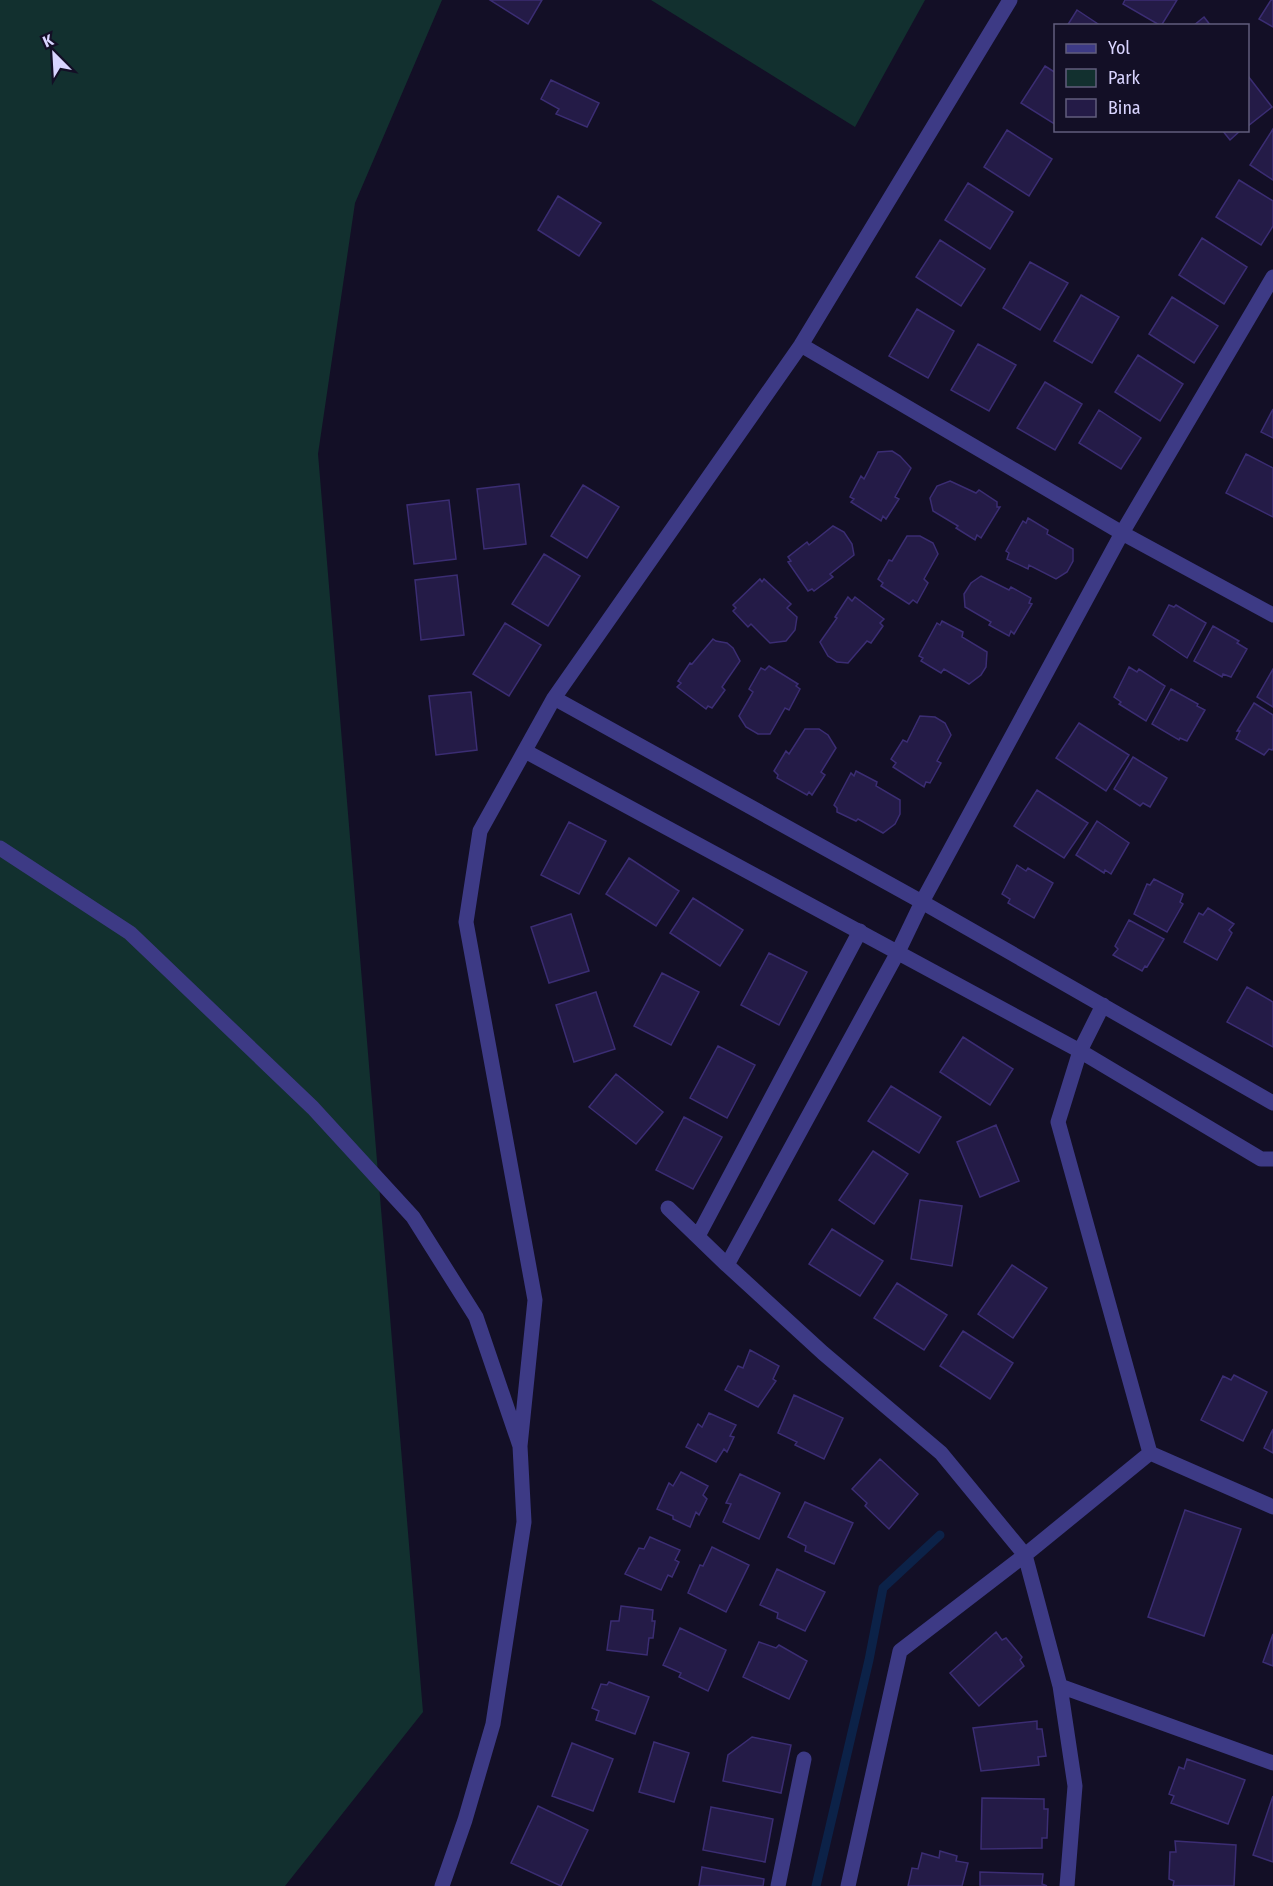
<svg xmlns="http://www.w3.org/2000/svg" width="1273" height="1886" font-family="'Fira Sans Condensed',sans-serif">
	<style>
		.green { fill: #12302f }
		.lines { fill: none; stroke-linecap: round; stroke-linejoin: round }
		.stream { stroke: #0c2248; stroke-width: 9 }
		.building { fill: #241b47; stroke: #3b2d73; stroke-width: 1.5 }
		.minor { stroke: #3d3a85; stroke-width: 15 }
	</style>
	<rect width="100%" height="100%" fill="#130f26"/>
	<path class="green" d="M0 0H442L355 203 318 454 423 1712 285 1886H0Z
		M651 0H925L855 127Z"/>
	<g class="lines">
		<path class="stream" d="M816 1886 869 1660 883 1588 940 1535"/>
	</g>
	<path class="building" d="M490 0H542L528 24Z
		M1125 0H1177L1161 26 1123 4Z
		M1271 0H1273V27L1259 19Z
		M1077 10 1101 26H1067Z
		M1204 17 1211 26H1193Z
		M1045 66 1056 73V125L1021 103Z
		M1248 76 1272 107 1248 126Z
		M551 80 599 103 587 127 556 114 559 109 541 99Z
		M1273 129V180L1250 165Z
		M1007 130 1052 159 1029 196 984 167Z
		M1222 130H1241L1230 140Z
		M1239 180 1273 201V226L1261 245 1216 217Z
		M968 183 1013 212 990 249 945 220Z
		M558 196 601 223 579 256 538 230Z
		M1202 238 1247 267 1224 304 1179 275Z
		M940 240 985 269 961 306 916 277Z
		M1030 262 1068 283 1040 330 1003 308Z
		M1081 295 1119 317 1092 363 1054 341Z
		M1172 297 1218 326 1194 363 1149 334Z
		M917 309 954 331 928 378 889 356Z
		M978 344 1016 365 989 411 951 390Z
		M1138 355 1183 384 1160 421 1115 392Z
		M1045 382 1082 404 1055 450 1017 428Z
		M1273 409V438L1261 432Z
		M1099 410 1141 438 1121 469 1079 443Z
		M892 451 900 456 911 468 895 497 899 499 886 519 883 516 881 521 851 502 854 499 850 497 861 476 864 479 878 452Z
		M1246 454 1273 468V517L1226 493Z
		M950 481 976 493 979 490 997 502V507H1000L981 538 977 535 975 540 956 528 958 526 933 511 930 498 937 486Z
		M519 484 526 544 484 549 477 489Z
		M583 485 619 507 587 558 551 536Z
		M449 500 456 559 414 564 407 505Z
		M1028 518 1048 530 1047 534 1073 549V561L1067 572 1056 579 1029 565 1028 569 1007 559 1009 553 1006 551 1023 521 1026 523Z
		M833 526 844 532 852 544 854 555 830 574 833 577 814 591 812 589 808 591 788 562 791 561 788 557 807 542 809 545Z
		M907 536H920L933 543 938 554 924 579 928 583 917 603 913 600 909 604 881 586 883 583 878 579 889 560 892 561Z
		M544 554 580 576 548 626 512 604Z
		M457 575 464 635 421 640 415 580Z
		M981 576 1009 590 1011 587 1031 598 1029 603 1032 604 1014 634 1011 631 1009 636 989 625 991 622 965 607 964 594 971 583Z
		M760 579 762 582 764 579 791 604 787 608 797 617 795 630 786 641 770 643 751 624 748 627 733 611 736 608 733 605Z
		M848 597 852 601 855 597 884 619 880 623 883 626 871 643 867 641 848 663 837 662 828 656 820 642 837 618 835 617Z
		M1169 605 1174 607 1176 605 1206 623 1187 658 1153 635Z
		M942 621 963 632 962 637 987 652 986 667 981 675 969 684 944 669 941 673 921 661 923 658 919 656 937 623 940 625Z
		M505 623 541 645 509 696 473 674Z
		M1213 626 1239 641 1237 643 1247 649 1231 677 1223 674 1222 677 1194 661Z
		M713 639 716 641 727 643 733 648 740 661 722 687 725 690 712 708 708 706 706 709 677 687 681 683 678 681 690 663 692 664Z
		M769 666 798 684 796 686 800 689 789 710 785 708 770 734H758L746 727 739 716 753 692 749 689 761 668 765 670Z
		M1129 667 1137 672 1139 669 1165 686 1146 721 1119 704 1121 702 1114 697Z
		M1273 669V707L1257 697Z
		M1171 689 1198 704 1197 706 1205 710 1187 741 1180 738 1179 740 1152 724Z
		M471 692 477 750 436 755 429 696Z
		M1254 703 1273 715V748L1272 750 1269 749 1264 755 1236 739 1240 731H1237Z
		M920 716 935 717 945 723 951 735 937 761 941 763 930 783 926 782 924 787 893 767 896 763 891 759 903 740 907 742Z
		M1079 723 1129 755 1106 791 1056 758Z
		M805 729H819L828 735 836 748 821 772 825 775 812 795 809 792 807 795 777 778 778 775 774 771 786 751 789 754Z
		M1133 757 1167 778 1150 807 1143 803 1140 806 1114 789Z
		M856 771 877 782 876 786 900 800V814L895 824 883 833 858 819 856 821 837 812V808L834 805 851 773 854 776Z
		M1037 790 1088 823 1064 858 1014 826Z
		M1097 821 1129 843 1111 874 1105 870 1104 873 1076 855Z
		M569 822 606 841 579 894 541 875Z
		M629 858 679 891 656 926 606 894Z
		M1017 865 1026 871 1028 868 1053 883 1034 918 1008 903 1010 899 1002 894Z
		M1154 879 1183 894 1180 902 1183 904 1167 932 1134 914 1147 884 1150 885Z
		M693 898 743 930 720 966 670 933Z
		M1208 908 1234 924 1229 930 1232 933 1217 960 1184 942 1199 913 1203 915Z
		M571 914 589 971 549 983 531 927Z
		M1129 920 1164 939 1147 967 1145 966 1142 971 1113 955 1118 949 1115 946Z
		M769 953 807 972 779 1025 741 1005Z
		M662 973 699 992 671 1045 634 1026Z
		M1247 987 1273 1002V1047L1227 1022Z
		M596 992 615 1049 574 1062 556 1005Z
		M963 1037 1013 1069 990 1105 940 1072Z
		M718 1046 755 1065 727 1118 690 1098Z
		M616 1074 663 1112 636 1144 589 1107Z
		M891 1086 941 1117 919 1153 868 1121Z
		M684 1117 722 1137 693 1189 656 1170Z
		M996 1125 1019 1181 980 1197 957 1142Z
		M873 1151 908 1174 874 1224 839 1200Z
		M920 1200 962 1206 952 1266 911 1259Z
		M832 1229 883 1261 860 1296 809 1264Z
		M1012 1265 1047 1288 1013 1338 978 1314Z
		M897 1283 947 1315 924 1350 874 1318Z
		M963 1331 1013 1363 990 1399 940 1366Z
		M750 1350 779 1366 773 1379 776 1381 758 1407 725 1390 738 1366 743 1368Z
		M1234 1375 1267 1392 1243 1441 1201 1420 1223 1376 1231 1380Z
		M794 1395 843 1418 824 1459 795 1445 797 1442 778 1433Z
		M709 1413 736 1425 730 1436 734 1437 727 1452 724 1449 716 1462 686 1447 698 1424 702 1427Z
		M1273 1429V1453L1264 1448Z
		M880 1459 918 1494 889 1529 865 1506 867 1503 852 1489Z
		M681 1472 708 1486 703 1495 707 1499 699 1515 696 1512 690 1527 673 1519V1516L657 1509 669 1483 673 1486Z
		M740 1474 780 1493 759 1539 723 1522 731 1504 726 1503Z
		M805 1502 853 1523 834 1564 805 1551 806 1546 788 1537Z
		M1185 1510 1241 1529 1204 1636 1148 1617Z
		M650 1537 680 1550 675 1560 679 1562 672 1577 668 1575 661 1590 625 1574 639 1548 644 1549Z
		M712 1547 749 1565 726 1612 688 1593 700 1565 703 1566Z
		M777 1569 825 1592 805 1631 777 1618 778 1613 760 1605Z
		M621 1606 653 1610 652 1621H655L653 1638H649L647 1655 607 1650 611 1621H619Z
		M680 1628 726 1650 708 1691 679 1677 681 1673 663 1665Z
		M996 1632 1002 1640 1006 1638 1022 1657 1020 1660 1024 1666 979 1706 950 1673Z
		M1273 1634V1666L1263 1662Z
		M759 1642 776 1648 779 1645 807 1661 789 1699 743 1677Z
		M609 1682 649 1697 635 1734 596 1720 599 1711 592 1708 601 1684 607 1685Z
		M1037 1721V1729H1042L1046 1756 1038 1757 1039 1765 981 1771 973 1728Z
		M752 1737 791 1745 781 1793 723 1781 728 1755Z
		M654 1742 689 1753 674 1802 639 1792Z
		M572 1743 613 1759 593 1811 552 1796Z
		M1187 1759 1245 1780 1228 1824 1171 1803 1174 1796 1169 1794 1179 1767 1184 1769Z
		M1273 1796V1862L1253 1855Z
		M982 1798 1044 1799V1809H1048L1047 1838H1042V1848L981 1849Z
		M538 1806 588 1830 561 1886 511 1863Z
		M711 1807 773 1819 765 1862 703 1850Z
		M1175 1841 1236 1845 1234 1886H1173L1174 1881 1169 1879 1170 1852H1176Z
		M940 1851 957 1856 956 1861 968 1863 962 1886H908L912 1868 918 1869 922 1853 939 1858Z
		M702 1867 764 1879 763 1886H699Z
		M980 1872 1043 1874 1042 1884 1047 1886H980Z"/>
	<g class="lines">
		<path class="minor" d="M801 345 1010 0
			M554 698 922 902 1273 1103
			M525 751 1080 1051 1261 1159H1273
			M0 848 130 933 313 1108 413 1217 476 1317 520 1446 524 1522 493 1724 465 1820 442 1886
			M668 1208 727 1265 823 1353 941 1453 1025 1555 1060 1686 1075 1786 1067 1886
			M698 1236 860 931
			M727 1265 898 952 922 902 1122 533 1273 277
			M520 1446 535 1300 466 922 480 831 554 698 801 345 1122 533 1273 615
			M1150 1453 1273 1507
			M1060 1686 1273 1763
			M778 1886 804 1759
			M848 1886 900 1651 1025 1555 1150 1453 1058 1122 1080 1051 1103 1005"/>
	</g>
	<rect x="1054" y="24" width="195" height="108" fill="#130f26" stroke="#625e7d" stroke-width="1.5"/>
	<rect x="1066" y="44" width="30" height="9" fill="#3d3a85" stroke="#625e7d" stroke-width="1.5"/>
	<text x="1108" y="54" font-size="18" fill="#d9d4ff">Yol</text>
	<rect x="1066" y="69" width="30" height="18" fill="#12302f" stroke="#625e7d" stroke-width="1.5"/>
	<text x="1108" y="84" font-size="18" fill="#d9d4ff">Park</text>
	<rect x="1066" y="99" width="30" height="18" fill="#241b47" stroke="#625e7d" stroke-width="1.5"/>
	<text x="1108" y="114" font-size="18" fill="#d9d4ff">Bina</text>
	<g transform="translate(54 54) rotate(336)" stroke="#130f26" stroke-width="4.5" paint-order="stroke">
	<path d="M0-4.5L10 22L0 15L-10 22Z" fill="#d9d4ff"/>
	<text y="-9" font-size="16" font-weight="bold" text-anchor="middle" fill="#d9d4ff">K</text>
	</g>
</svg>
